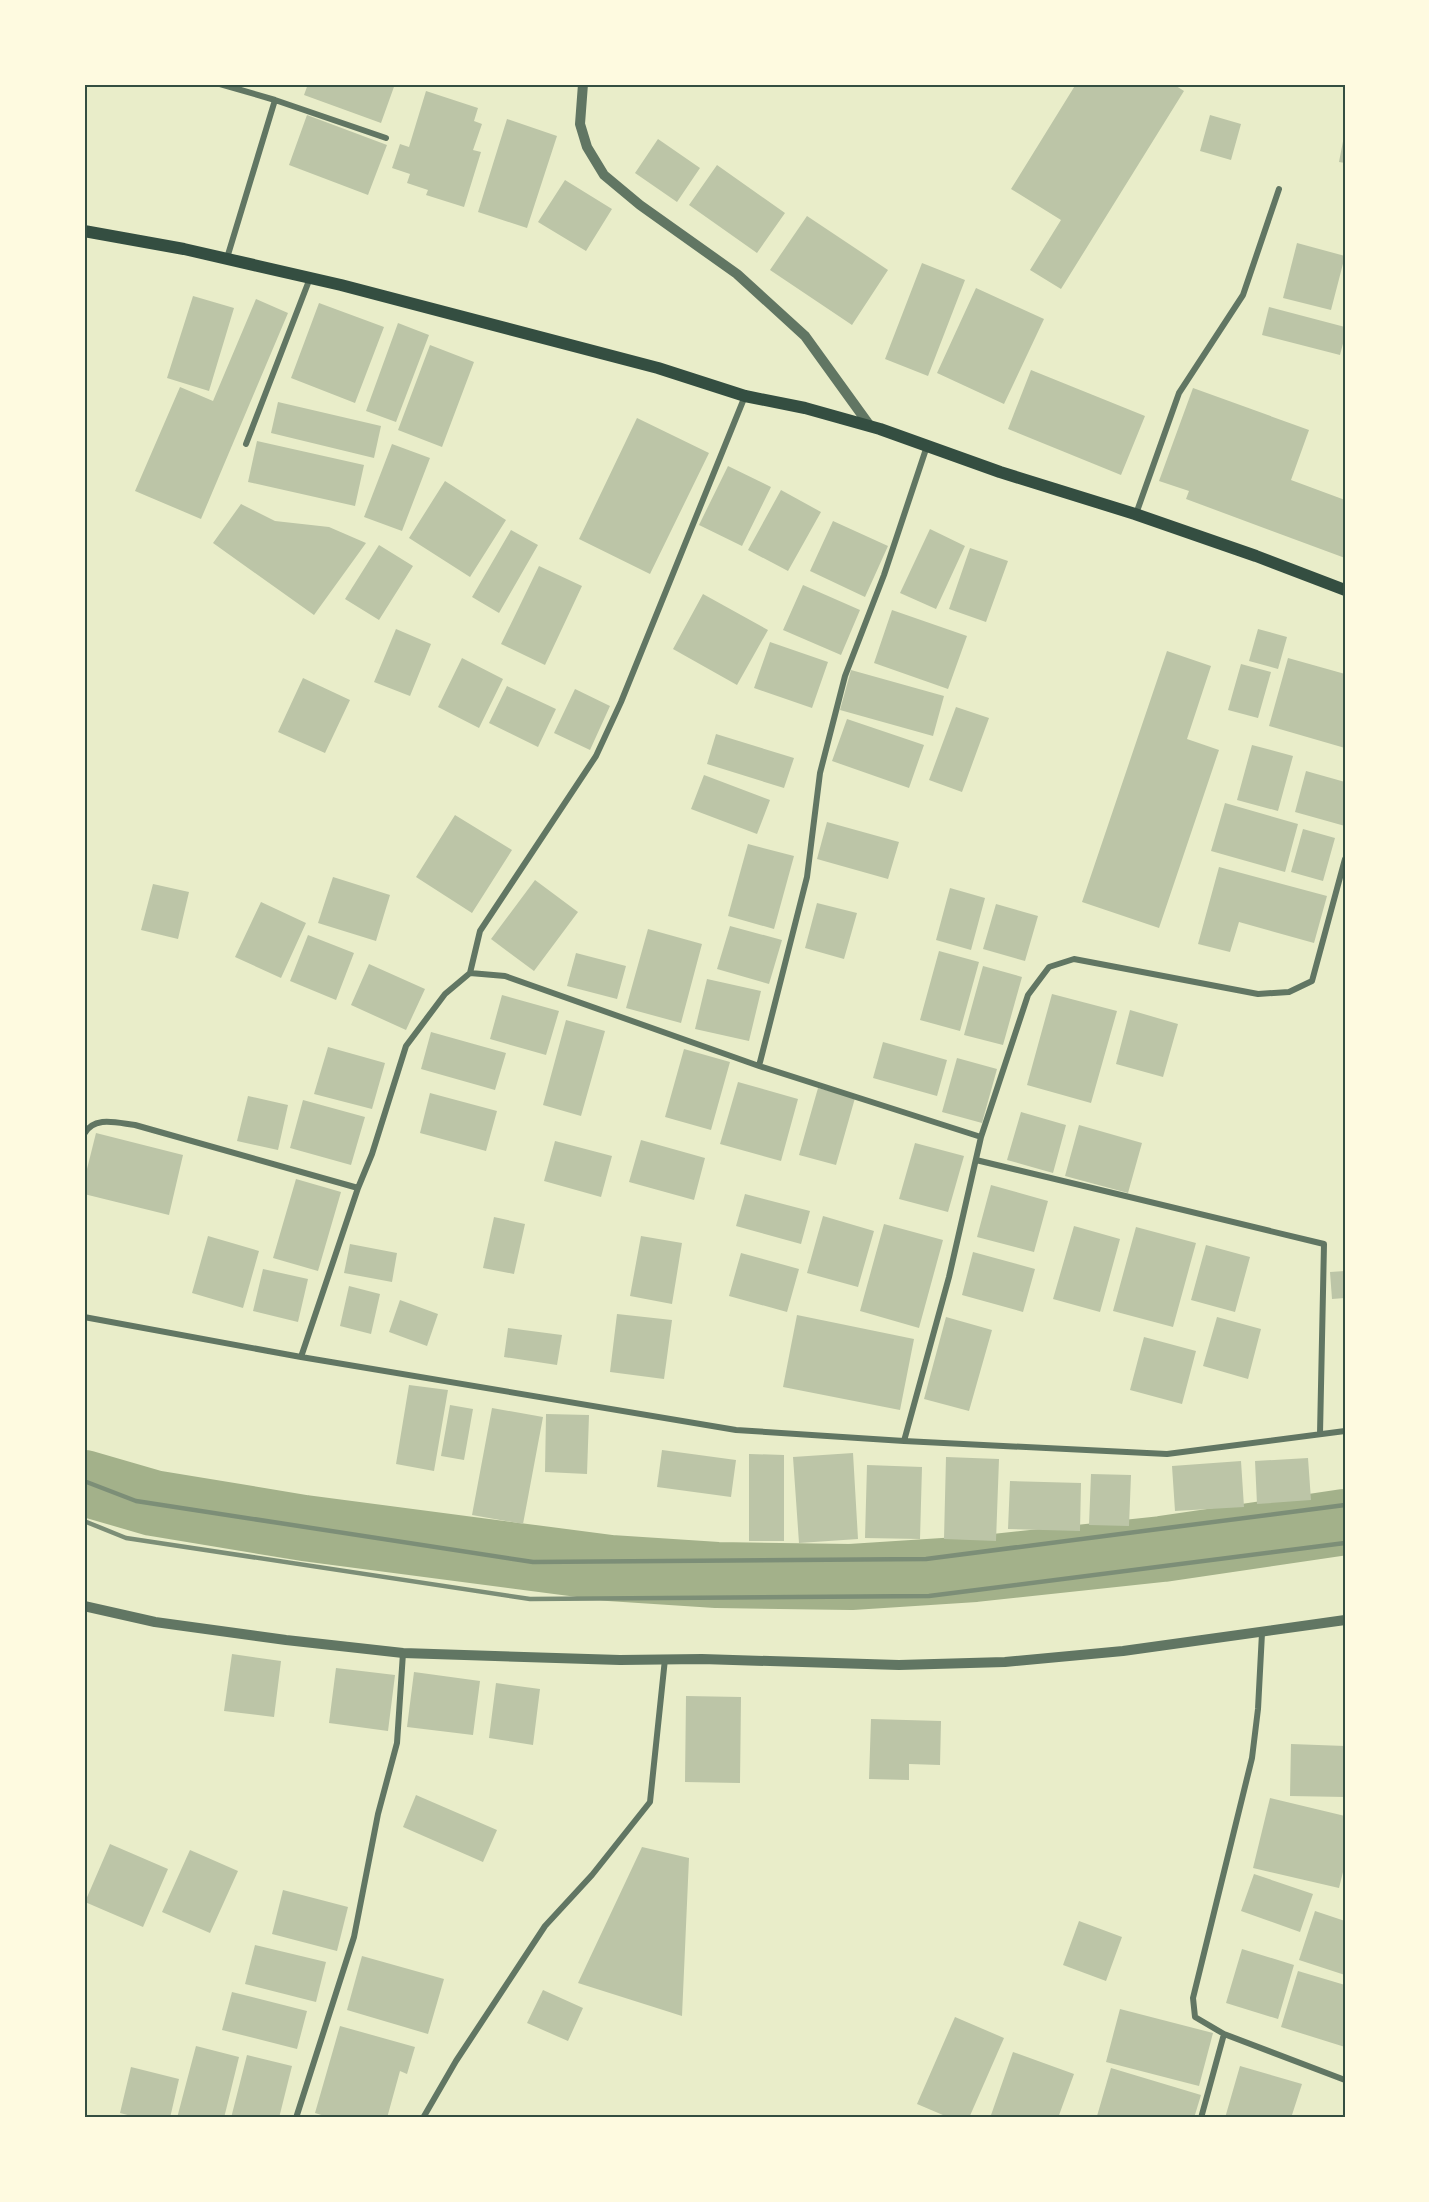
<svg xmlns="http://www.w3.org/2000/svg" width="1429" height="2202" font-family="Helvetica,sans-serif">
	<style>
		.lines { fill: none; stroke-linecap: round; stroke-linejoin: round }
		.river { stroke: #a3b18a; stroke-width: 66 }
		.building { fill: #bcc5a7 }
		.minor { stroke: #617663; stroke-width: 6 }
		.tertiary { stroke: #617663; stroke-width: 10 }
		.secondary { stroke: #344e41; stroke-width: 12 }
		.rail { stroke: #7c8e77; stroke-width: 4.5 }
		.neatline { fill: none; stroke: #344e41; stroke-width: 2 }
	</style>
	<rect width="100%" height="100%" fill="#e9edc9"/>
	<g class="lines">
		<path class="river" d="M84 1483 153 1503 304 1528 610 1568 717 1575 851 1577 975 1569 1162 1549 1345 1522"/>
	</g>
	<path class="building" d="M308 84H395L381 123 304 95Z
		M1076 84H1173L1184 91 1061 289 1030 270 1061 220 1011 189Z
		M426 91 478 108 474 121 482 124 473 150 481 152 464 207 426 195 428 190 407 183 410 174 392 168 400 144 409 147Z
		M307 115 387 145 368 195 289 165Z
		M1210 115 1241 124 1231 160 1200 151Z
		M507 119 557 136 527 228 478 212Z
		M1344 136H1345V163L1339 162Z
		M658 139 700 168 677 202 635 173Z
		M717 165 785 213 757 253 689 205Z
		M565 180 612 209 586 251 538 222Z
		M807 216 888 270 852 325 770 270Z
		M1297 243 1345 256 1331 310 1283 298Z
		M922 263 965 280 928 376 885 359Z
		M976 288 1044 319 1004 404 937 373Z
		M193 296 234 308 209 391 167 378Z
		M256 299 288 313 201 519 135 491 180 387 213 401Z
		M319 303 384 327 355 403 291 378Z
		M1269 307 1345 327V336L1340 355 1262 335Z
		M398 323 429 335 396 422 366 411Z
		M430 345 474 362 442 447 398 430Z
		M1031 370 1145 416 1121 475 1008 429Z
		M1193 388 1309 430 1291 480 1345 500V558L1186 499 1189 491 1159 481Z
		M278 402 381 426 374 458 271 433Z
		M637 418 709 453 650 574 579 539Z
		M257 441 364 465 355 506 248 482Z
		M392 444 430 458 402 531 364 517Z
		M728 466 771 487 742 546 699 525Z
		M445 481 506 520 470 577 409 538Z
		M781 490 821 512 788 571 748 550Z
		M241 504 275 521 329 527 366 543 314 615 213 543Z
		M833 521 888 546 865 597 810 571Z
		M930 529 965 546 936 609 900 593Z
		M511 530 538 545 499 613 472 597Z
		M379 545 413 566 379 620 345 599Z
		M970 548 1008 561 986 622 949 609Z
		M539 566 582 586 545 665 501 644Z
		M803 585 860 610 841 655 783 630Z
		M703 594 768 630 737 685 673 649Z
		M892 610 967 636 948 689 874 663Z
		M396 629 431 644 410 696 374 682Z
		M1258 629 1287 637 1278 669 1249 661Z
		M770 642 828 662 812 708 754 688Z
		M1167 651 1211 666 1187 739 1219 750 1159 928 1082 902Z
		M462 658 503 679 479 728 438 707Z
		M1288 658 1345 674V748L1269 726Z
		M1241 664 1271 672 1258 718 1228 710Z
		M851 670 944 696 933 736 840 710Z
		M303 678 350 700 325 753 278 732Z
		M507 686 556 709 538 747 489 723Z
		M575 689 610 706 590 750 554 733Z
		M956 707 989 718 962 792 929 780Z
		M847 719 924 745 909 788 832 761Z
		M716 734 794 758 784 788 707 764Z
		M1252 745 1293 756 1278 811 1237 800Z
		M1306 771 1345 782V826L1295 812Z
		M704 775 770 800 757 834 691 809Z
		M1225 803 1298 824 1285 872 1211 851Z
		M455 815 512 850 472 913 416 877Z
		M827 822 899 842 888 879 817 859Z
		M1303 829 1335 838 1323 881 1291 872Z
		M748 844 794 856 774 929 728 916Z
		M1219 867 1327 896 1314 943 1239 922 1230 952 1198 944Z
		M333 877 390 895 376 941 318 923Z
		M535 880 578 912 534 971 491 939Z
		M153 884 189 892 178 939 141 930Z
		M950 888 985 898 971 950 936 940Z
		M261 902 306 923 281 978 235 957Z
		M817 903 857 913 844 959 805 948Z
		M996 904 1038 916 1025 961 983 949Z
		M730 926 782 940 769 984 717 969Z
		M648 929 702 944 681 1023 626 1008Z
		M308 935 354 953 336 1000 290 981Z
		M939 951 979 962 960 1031 920 1020Z
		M576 953 626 966 617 999 567 986Z
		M369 964 425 989 406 1030 351 1005Z
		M983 966 1022 977 1003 1045 964 1035Z
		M707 979 761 991 749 1041 695 1029Z
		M1052 994 1117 1011 1091 1103 1027 1085Z
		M502 995 559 1011 546 1055 490 1039Z
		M1130 1010 1178 1024 1163 1077 1116 1064Z
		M566 1020 605 1031 581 1116 543 1105Z
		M431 1032 506 1053 495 1090 421 1069Z
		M883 1042 947 1060 937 1096 873 1078Z
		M328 1047 385 1063 372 1109 314 1094Z
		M684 1049 730 1062 711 1130 665 1117Z
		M957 1058 997 1069 982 1123 942 1112Z
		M738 1082 798 1099 781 1161 720 1144Z
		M818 1088 855 1098 836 1165 799 1155Z
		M430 1093 497 1111 486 1151 420 1133Z
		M248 1096 288 1105 278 1150 237 1141Z
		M303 1100 365 1117 351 1165 290 1148Z
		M1021 1112 1066 1125 1053 1173 1007 1160Z
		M1079 1125 1142 1143 1128 1193 1065 1176Z
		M96 1133 183 1155 169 1215 84 1194V1181Z
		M641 1140 705 1158 694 1200 629 1182Z
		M555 1141 612 1156 601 1197 544 1181Z
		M915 1143 964 1156 948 1212 899 1199Z
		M296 1179 341 1192 318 1271 273 1258Z
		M991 1185 1048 1201 1034 1252 977 1237Z
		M745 1194 810 1211 801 1244 736 1226Z
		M823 1216 874 1231 858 1287 807 1273Z
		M494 1217 525 1224 514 1274 483 1268Z
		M884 1224 943 1240 919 1328 860 1311Z
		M1074 1226 1120 1239 1100 1312 1053 1299Z
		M1136 1227 1196 1243 1173 1327 1113 1311Z
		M208 1236 259 1251 243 1308 192 1293Z
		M641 1236 682 1243 672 1304 630 1296Z
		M350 1244 397 1253 392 1282 344 1273Z
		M1206 1245 1250 1257 1235 1312 1191 1300Z
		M973 1252 1035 1269 1023 1312 962 1295Z
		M741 1253 799 1269 787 1312 729 1296Z
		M263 1269 308 1279 298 1322 253 1311Z
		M1345 1271V1298L1332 1299 1330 1272Z
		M349 1286 380 1294 371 1334 340 1326Z
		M400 1300 438 1314 427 1346 389 1332Z
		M617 1314 672 1320 664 1379 610 1372Z
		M797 1315 914 1339 900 1410 783 1387Z
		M946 1317 992 1330 969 1411 924 1399Z
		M1217 1317 1261 1329 1248 1379 1203 1366Z
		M508 1328 562 1335 557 1365 504 1357Z
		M1144 1337 1196 1351 1182 1404 1130 1390Z
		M409 1385 448 1390 434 1471 396 1464Z
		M450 1405 473 1409 464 1460 441 1456Z
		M492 1408 543 1417 523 1524 472 1515Z
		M546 1414 589 1415 587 1474 545 1472Z
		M662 1450 736 1460 731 1497 657 1487Z
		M853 1453 858 1539 799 1543 793 1457Z
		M749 1454 784 1455V1541H749Z
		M946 1457 999 1459 996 1541 944 1539Z
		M1308 1458 1311 1500 1257 1504 1255 1461Z
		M1241 1461 1244 1507 1175 1511 1172 1466Z
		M867 1465 922 1467 920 1539 865 1538Z
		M1091 1474 1131 1475 1129 1526 1089 1525Z
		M1010 1481 1081 1483 1080 1531 1008 1529Z
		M232 1654 281 1661 274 1717 224 1711Z
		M336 1668 395 1675 388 1731 329 1723Z
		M414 1672 480 1681 473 1735 407 1727Z
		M496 1683 540 1689 533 1745 489 1738Z
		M686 1696 741 1697 740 1783 685 1782Z
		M871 1719 941 1721 940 1765 909 1764V1780L869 1779Z
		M1291 1744 1345 1746V1797L1290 1796Z
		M416 1795 497 1830 483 1862 403 1827Z
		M1270 1798 1345 1816V1864L1339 1888 1253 1868Z
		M110 1844 168 1869 143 1927 85 1902Z
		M642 1847 689 1858 682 2016 578 1983Z
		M190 1850 238 1871 210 1933 162 1912Z
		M1254 1874 1313 1894 1300 1932 1241 1911Z
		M283 1890 348 1907 337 1951 272 1934Z
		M1315 1911 1345 1921V1975L1299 1960Z
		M1079 1921 1122 1937 1106 1981 1063 1965Z
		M255 1945 326 1962 316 2002 245 1984Z
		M1242 1949 1294 1965 1278 2019 1226 2003Z
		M362 1956 444 1979 428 2034 347 2010Z
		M1298 1971 1345 1985V2047L1281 2027Z
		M543 1990 583 2008 568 2041 527 2023Z
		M232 1992 307 2011 297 2049 222 2030Z
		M1120 2009 1213 2033 1199 2086 1106 2062Z
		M955 2017 1004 2038 969 2118H950L917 2104Z
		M340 2026 415 2047 407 2074 400 2071 387 2118H331L315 2113Z
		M196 2046 239 2057 224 2118H177Z
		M1013 2052 1074 2074 1058 2118H990Z
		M247 2055 292 2066 279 2118H231Z
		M1240 2066 1302 2084 1291 2118H1225Z
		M131 2067 179 2079 170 2118H139L120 2113Z
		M1111 2068 1201 2095 1194 2118H1105L1097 2116Z"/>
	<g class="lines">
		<path class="minor" d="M220 84 275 100 386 138
			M227 258 275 100
			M246 444 310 278
			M1136 514 1179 393 1243 295 1279 189
			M470 973 480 931 596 756 621 702 745 396
			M759 1066 981 1137
			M84 1134C94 1115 118 1123 135 1125L358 1188
			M976 1160 1324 1244 1320 1434
			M84 1317 301 1357 736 1430 904 1441 1167 1454 1345 1431
			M301 1357 358 1188 372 1154 406 1046 445 994 470 973 505 976 759 1066 807 877 820 773 845 676 884 575 927 446
			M904 1441 949 1277 981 1137 1028 995 1049 967 1074 959 1258 994 1289 992 1312 981 1345 859
			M1224 2034 1345 2080
			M296 2118 354 1937 378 1814 397 1743 403 1653
			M423 2118 456 2061 545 1926 592 1875 650 1802 665 1659
			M1201 2118 1224 2034 1195 2017 1193 1998 1252 1758 1258 1709 1262 1633"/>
		<path class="tertiary" d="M583 84 580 124 587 147 604 175 640 205 737 274 805 336 870 426
			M84 1606 155 1622 286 1640 403 1653 620 1660 702 1659 899 1665 1005 1662 1123 1651 1345 1620"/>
		<path class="secondary" d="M84 231 184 249 341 285 658 368 745 396 805 408 880 429 1000 472 1135 514 1256 556 1345 590"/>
		<path class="rail" d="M84 1481 136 1501 533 1562 926 1559 1345 1505
			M84 1521 126 1538 530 1599 929 1596 1345 1543"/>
	</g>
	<rect width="1429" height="2202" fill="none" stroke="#fefae0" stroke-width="171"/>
	<rect x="86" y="86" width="1258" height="2030" class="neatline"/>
</svg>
